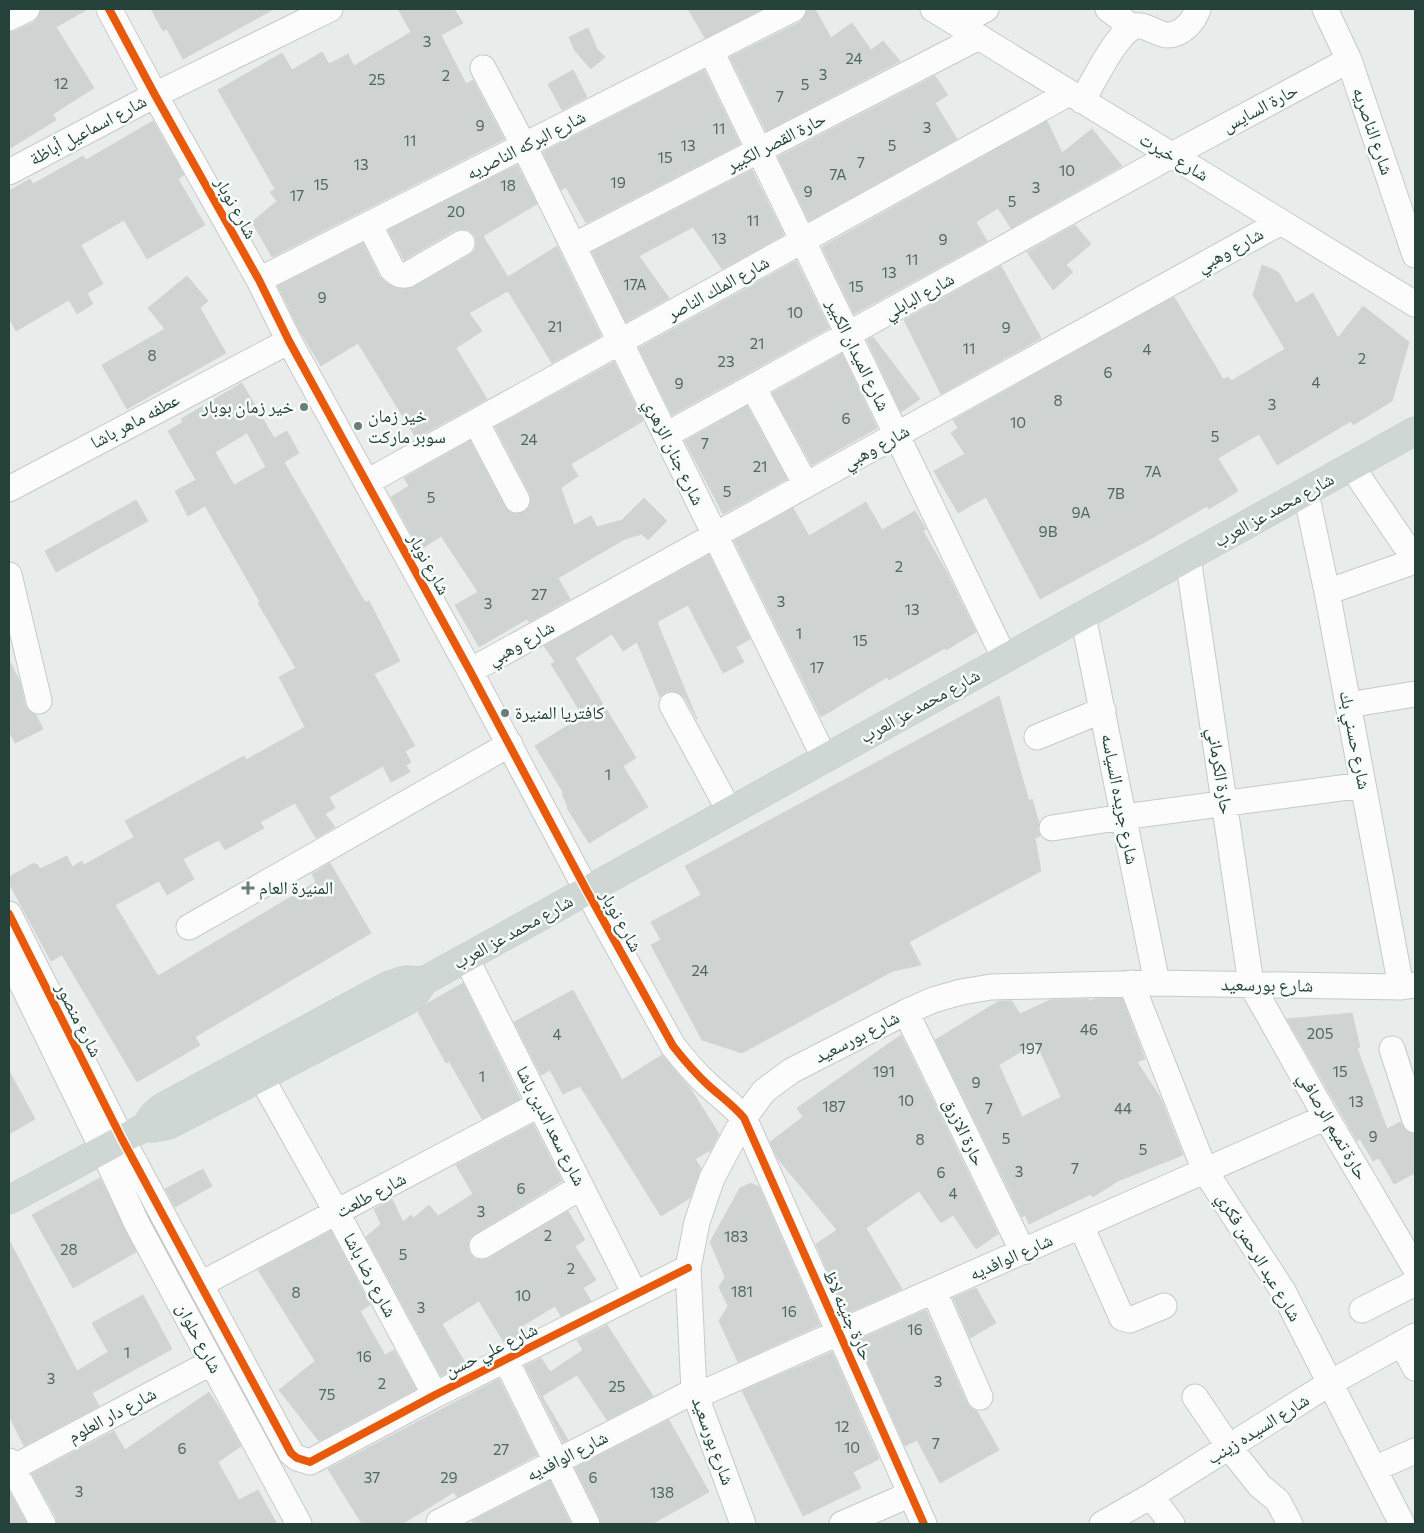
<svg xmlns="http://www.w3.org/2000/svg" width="1424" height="1533" font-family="Commissioner,'Noto Naskh Arabic',sans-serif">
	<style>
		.building { fill: #cfd4d2; stroke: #d1d6d4; fill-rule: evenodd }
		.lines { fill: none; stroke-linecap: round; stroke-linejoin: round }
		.minor-casing { stroke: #c5cac8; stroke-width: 27 }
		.major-casing { stroke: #c3ccc9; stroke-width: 29 }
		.minor { stroke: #fcfcfc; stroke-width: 25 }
		.major { stroke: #cfd7d5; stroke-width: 28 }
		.cycleway-casing { stroke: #f7fbf9; stroke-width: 11 }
		.cycleway { stroke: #e8590c; stroke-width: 8 }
		.poi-dot { fill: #697e78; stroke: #f7fbf9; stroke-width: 2 }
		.labels { text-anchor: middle; stroke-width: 5; stroke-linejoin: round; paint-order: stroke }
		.number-label { font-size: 15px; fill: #506761 }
		.street-label { font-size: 18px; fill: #24423a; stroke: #f7fbf9 }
		.poi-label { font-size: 18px; fill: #24423a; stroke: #f7fbf9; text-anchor: start }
	</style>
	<rect width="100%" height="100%" fill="#e8edeb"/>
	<path class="building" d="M41 9H88L56 27 94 88 53 114 56 120 9 149V32L15 31 34 22 39 16Z
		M151 9H274L183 59 167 29 163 31Z
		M398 9H454L463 23 441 35 466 84 473 80 504 139 272 257 252 222 277 201 270 192 275 189 218 90 282 53 292 70 322 52 329 64 348 54 354 66 411 32Z
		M688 9H762L705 38Z
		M807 9H815L831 38 852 23 871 50 883 41 900 61 766 131 730 57 800 22 805 16Z
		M588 28 597 49 605 57 591 69 575 51 569 37Z
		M573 70 587 97 562 110 548 84Z
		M704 70 740 144 586 223 566 187 561 190 543 152Z
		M935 76 948 95 935 103 957 139 809 221 778 157Z
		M153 121 184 175 178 179 205 225 147 259 124 220 81 245 103 284 87 293 93 304 77 314 69 300 16 331 9 318V191L30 179 33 184 83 156 86 160Z
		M1047 121 1062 153 1092 129 1122 166 1011 228 998 208 976 222 987 241 854 314 822 247Z
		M517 165 537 204 483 236 508 277 557 246 601 336 552 363 508 291 469 313 482 331 456 348 487 399 416 438 358 343 321 366 300 331 278 286 363 243 379 276 386 283 400 289 414 287 470 255 475 250 476 242 475 236 469 230 461 229 455 230 404 260 388 230Z
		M752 170 784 235 722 269 693 227 639 256 669 298 626 322 592 252Z
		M1075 225 1091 244 1066 265 1073 272 1053 290 1027 252Z
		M796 261 829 328 672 415 639 348Z
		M1262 265 1272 269 1279 273 1296 303 1313 293 1338 338 1363 306 1409 342 1392 401 1353 425 1351 421 1277 465 1259 434 1218 458 1238 491 1209 509 1207 506 1154 537 1040 599 986 497 958 513 934 471 965 454 951 433 958 428 953 420 1174 297 1223 379 1228 377 1231 381 1285 349 1253 295Z
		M1001 266 1041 338 941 394 904 320Z
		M187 276 208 301 200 308 226 353 127 409 102 365 165 329 148 308Z
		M873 337 920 399 901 412 867 340Z
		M842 354 877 428 812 465 772 393Z
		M614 362 643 421 571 464 578 476 561 488 574 525 591 516 597 527 622 520 644 498 667 521 648 540 642 534 625 539 558 578 570 599 529 622 527 619 479 647 455 605 478 592 441 536 420 550 391 497 409 486 404 478 470 441 505 507 510 512 516 514 524 512 529 507 531 500 530 494 495 427Z
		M242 383 274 438 287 431 299 453 284 462 365 602 369 601 400 661 374 674 415 746 405 751 411 762 406 765 410 772 391 782 383 766 329 797 335 808 325 814 335 827 316 838 295 803 260 822 264 828 225 850 219 840 183 859 194 879 167 895 159 881 115 905 158 976 316 882 312 874 330 863 371 933 195 1037 200 1045 137 1082 62 955 51 961 9 883V877L34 863 36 865 37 864 40 869 67 856 72 867 82 861 84 865 134 837 125 821 244 756 246 760 305 727 279 677 296 668 258 603 260 602 205 506 188 516 175 491 196 480 168 431 183 422 181 419ZM247 433 266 467 234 485 215 452Z
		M747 406 787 479 723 514 685 441Z
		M136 500 148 521 56 572 45 551Z
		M866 502 882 530 915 511 926 529 923 531 947 573 976 632 946 650 945 648 889 680 887 677 821 717 734 541 793 508 809 536Z
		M709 555 750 639 736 647 744 662 723 673 688 605 657 622 697 719 685 698 679 693 672 691 666 692 660 697 637 642 623 651 612 634 575 658 636 758 623 766 648 807 589 843 567 808 568 807 562 794H564L535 746 583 716 551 664 555 662 544 646Z
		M9 660 20 682 25 705 29 711 36 715 43 729 15 743 9 731Z
		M999 696 1029 801 1032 799 1039 823 1038 830 1040 836 1035 838 1041 871 909 942 921 965 893 971 742 1053 702 1040 651 945 661 940 651 922 701 895 685 866Z
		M463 983 520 1099 482 1119 449 1061 446 1063 418 1012 428 1003Z
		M573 990 622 1080 662 1055 690 1088 719 1134 711 1150 695 1159 701 1168 690 1198 661 1216 580 1086 563 1094 550 1070 541 1075 514 1022Z
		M1122 998 1145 1059 1137 1062 1160 1097 1183 1155 1118 1181 1093 1197 1091 1194 1029 1224 1025 1215 1022 1217 935 1040 999 1001H1012L1020 1014 1050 1000 1088 999 1089 1001 1095 999ZM1036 1042 1061 1097 1022 1117 999 1065Z
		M1352 1013 1360 1047 1357 1048 1387 1129 1400 1122 1406 1131 1415 1134V1173L1394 1184 1379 1158 1373 1161 1360 1139 1357 1141 1287 1019Z
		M901 1035 998 1234 976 1249 953 1215 941 1223 919 1191 866 1228 902 1289 846 1314 816 1244 837 1230 778 1159 770 1142 803 1117 797 1108Z
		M9 1071 35 1119 9 1134Z
		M533 1124 562 1181 475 1234 469 1239 468 1247 469 1253 475 1259 483 1260 489 1258 568 1211 585 1240 575 1246 596 1280 583 1288 591 1301 561 1316 555 1306 522 1326 527 1333 505 1344 479 1301 442 1324 466 1364 441 1376 366 1237 381 1224 374 1209 392 1199 403 1222 411 1215 414 1218 429 1205 438 1216 473 1194 456 1165Z
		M203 1169 212 1186 175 1207 165 1189Z
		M100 1178 136 1252 73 1288 32 1215Z
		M751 1183 759 1187 820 1325 738 1362 719 1321 728 1306 719 1287 725 1277 710 1242 740 1188Z
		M331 1231 370 1305 360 1311 385 1355 394 1350 416 1389 319 1441 279 1390 315 1361 258 1270Z
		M9 1240 77 1371 108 1352 92 1323 143 1295 172 1349 92 1393 99 1406 24 1446 9 1416Z
		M976 1288 996 1323 970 1338 953 1298Z
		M926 1310 967 1403 971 1408 977 1411 999 1450 940 1483 917 1440 905 1446 858 1340Z
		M607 1325 653 1396 607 1420 577 1375 542 1396 568 1440 563 1442 525 1366 541 1358 550 1372 583 1350 577 1340Z
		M832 1352 879 1459 853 1472 861 1488 803 1516 742 1391Z
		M499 1379 537 1455 457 1497 454 1492 402 1524H362L328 1469Z
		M209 1392 222 1412 241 1446 218 1462 239 1500 258 1490 277 1524H57L56 1517 32 1474 114 1431 125 1450Z
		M669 1420 709 1492 652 1524H601L600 1518 575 1468Z
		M550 1481 571 1524H474L472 1521Z
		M9 1491 27 1524H9Z"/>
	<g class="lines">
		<defs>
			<path id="minor" d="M109 9 155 95 259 280 289 341 470 671 587 891 673 1046C684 1060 695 1073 708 1085 720 1096 733 1105 744 1118L924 1524
				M933 9 1415 304
				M1108 9 1132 27
				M1325 9 1349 60 1415 255
				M9 18 27 9
				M958 24 986 9
				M711 51 1005 659
				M483 68 524 146 825 759
				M1082 101C1094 81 1113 40 1131 28 1141 20 1156 35 1168 35 1182 35 1194 21 1198 9
				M9 172 155 95 330 9
				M369 224 392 269C397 274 400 276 407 275L462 243
				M573 246 979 37
				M259 280 793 9
				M753 387 806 485
				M476 422 517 500
				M666 435 1172 155 1349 60
				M1352 467 1415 560
				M367 482 1069 93
				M9 489 289 341
				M1306 493 1327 592 1401 987
				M1188 558 1251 984 1326 1117 1415 1268
				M9 575 39 701
				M1327 592 1415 561
				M1083 616 1157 983
				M470 671 1281 222
				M672 705 730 812
				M1348 705 1415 694
				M1037 737 1103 710
				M1052 828 1123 817 1363 785
				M9 914 122 1139 291 1453 297 1458 310 1462 435 1395 688 1268
				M189 927 510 744
				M9 957 103 1150 137 1224 299 1524
				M466 958 635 1294
				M1131 983 1205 1171 1283 1291 1402 1524
				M906 1012 1023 1252
				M1392 1049 1415 1120
				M261 1077 337 1213 435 1395
				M1081 1226 1122 1318 1130 1320 1164 1306
				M482 1246 581 1187
				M201 1284 540 1104
				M934 1291 980 1397
				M1362 1310 1415 1283
				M1402 1343 1415 1368
				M506 1360 587 1524
				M696 1396 1326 1117
				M1195 1397 1229 1447 1260 1486 1278 1501 1290 1524
				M9 1461 43 1524
				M1374 1469 1415 1451
				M9 1470 212 1362
				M1151 1496 1172 1524
				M439 1522 694 1391
				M743 1524 694 1391 688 1268 697 1222 712 1178 744 1118 764 1091 791 1071 906 1012 933 1000 961 992 991 987 1157 983 1401 987 1415 985
				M842 1524 911 1494
				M1102 1524 1151 1496 1330 1383 1415 1336"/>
			<path id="major" d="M145 1127 153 1128 169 1125 405 1002 413 997 424 981 1415 431
				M9 1200 145 1127 154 1114 161 1108 387 986 405 980 424 981"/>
		</defs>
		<use href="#minor" class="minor-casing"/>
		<use href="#major" class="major-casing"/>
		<use href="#minor" class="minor"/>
		<use href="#major" class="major"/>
		<defs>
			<path id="cycleway" d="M109 9 155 95 259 280 289 341 470 671 587 891 673 1046C684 1060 695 1073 708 1085 720 1096 733 1105 744 1118L924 1524
				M9 914 122 1139 291 1453 297 1458 310 1462 435 1395 688 1268"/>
		</defs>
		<use href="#cycleway" class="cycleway-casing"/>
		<use href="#cycleway" class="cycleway"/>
	</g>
	<g class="poi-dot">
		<circle cx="304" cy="407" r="5"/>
		<circle cx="358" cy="426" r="5"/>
		<circle cx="505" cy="713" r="5"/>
		<path d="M245.5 880.5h5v5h5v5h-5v5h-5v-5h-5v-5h5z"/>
	</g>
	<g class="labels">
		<g class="number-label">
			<text x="427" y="47">3</text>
			<text x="854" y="64">24</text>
			<text x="823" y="80">3</text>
			<text x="446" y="81">2</text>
			<text x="377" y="85">25</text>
			<text x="61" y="89">12</text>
			<text x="805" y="90">5</text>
			<text x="780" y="102">7</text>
			<text x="480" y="131">9</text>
			<text x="927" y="133">3</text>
			<text x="719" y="134">11</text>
			<text x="410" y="146">11</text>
			<text x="688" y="151">13</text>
			<text x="892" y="151">5</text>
			<text x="665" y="163">15</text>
			<text x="861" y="168">7</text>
			<text x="361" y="170">13</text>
			<text x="1067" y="176">10</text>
			<text x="838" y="180">7A</text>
			<text x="618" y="188">19</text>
			<text x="321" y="190">15</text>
			<text x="508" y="191">18</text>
			<text x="1036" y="193">3</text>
			<text x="808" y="197">9</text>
			<text x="297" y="201">17</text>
			<text x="1012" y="207">5</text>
			<text x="456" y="217">20</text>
			<text x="753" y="226">11</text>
			<text x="719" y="244">13</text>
			<text x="943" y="245">9</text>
			<text x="912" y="265">11</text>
			<text x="889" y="278">13</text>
			<text x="635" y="290">17A</text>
			<text x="856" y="292">15</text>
			<text x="322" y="303">9</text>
			<text x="795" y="318">10</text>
			<text x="555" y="332">21</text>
			<text x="1006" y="333">9</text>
			<text x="757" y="349">21</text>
			<text x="969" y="354">11</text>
			<text x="1147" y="355">4</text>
			<text x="152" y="361">8</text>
			<text x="1362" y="364">2</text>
			<text x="726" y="367">23</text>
			<text x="1108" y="378">6</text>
			<text x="1316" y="388">4</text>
			<text x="679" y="389">9</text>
			<text x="1058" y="406">8</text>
			<text x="1272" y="410">3</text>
			<text x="846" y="424">6</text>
			<text x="1018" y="428">10</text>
			<text x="1215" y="442">5</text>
			<text x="529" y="445">24</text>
			<text x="705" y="449">7</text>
			<text x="760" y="472">21</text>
			<text x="1153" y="477">7A</text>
			<text x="727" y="497">5</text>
			<text x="1116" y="499">7B</text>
			<text x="431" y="503">5</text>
			<text x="1081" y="518">9A</text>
			<text x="1048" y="537">9B</text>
			<text x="899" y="572">2</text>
			<text x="539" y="600">27</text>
			<text x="781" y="607">3</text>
			<text x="488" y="609">3</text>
			<text x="912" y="615">13</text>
			<text x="799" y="639">1</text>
			<text x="860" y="646">15</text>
			<text x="817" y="673">17</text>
			<text x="608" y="780">1</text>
			<text x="700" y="976">24</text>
			<text x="1089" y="1035">46</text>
			<text x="1320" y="1039">205</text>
			<text x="557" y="1040">4</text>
			<text x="1031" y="1054">197</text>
			<text x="884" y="1077">191</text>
			<text x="1340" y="1077">15</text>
			<text x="482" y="1082">1</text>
			<text x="976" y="1088">9</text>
			<text x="906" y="1106">10</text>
			<text x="1356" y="1107">13</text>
			<text x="834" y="1112">187</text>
			<text x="989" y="1114">7</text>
			<text x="1123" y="1114">44</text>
			<text x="1373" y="1142">9</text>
			<text x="1006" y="1144">5</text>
			<text x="920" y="1145">8</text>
			<text x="1143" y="1155">5</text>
			<text x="1075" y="1174">7</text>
			<text x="1019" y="1177">3</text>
			<text x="941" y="1178">6</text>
			<text x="521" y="1194">6</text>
			<text x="953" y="1199">4</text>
			<text x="481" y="1217">3</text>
			<text x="548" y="1241">2</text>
			<text x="736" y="1242">183</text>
			<text x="69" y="1255">28</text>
			<text x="403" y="1260">5</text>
			<text x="571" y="1274">2</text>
			<text x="742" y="1297">181</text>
			<text x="296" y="1298">8</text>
			<text x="523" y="1301">10</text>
			<text x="421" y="1313">3</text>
			<text x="789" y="1317">16</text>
			<text x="915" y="1335">16</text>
			<text x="127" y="1358">1</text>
			<text x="364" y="1362">16</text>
			<text x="51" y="1384">3</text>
			<text x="938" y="1387">3</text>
			<text x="382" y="1389">2</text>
			<text x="617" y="1392">25</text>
			<text x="327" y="1400">75</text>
			<text x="842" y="1432">12</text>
			<text x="936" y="1449">7</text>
			<text x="852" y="1453">10</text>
			<text x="182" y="1454">6</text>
			<text x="501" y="1455">27</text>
			<text x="372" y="1483">37</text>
			<text x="449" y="1483">29</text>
			<text x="593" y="1483">6</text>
			<text x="79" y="1497">3</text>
			<text x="662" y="1498">138</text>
		</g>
		<g class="street-label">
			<text transform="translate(1260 108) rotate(-28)" y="6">حارة السايس</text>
			<text transform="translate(88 130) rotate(-28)" y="6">شارع اسماعيل أباظة</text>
			<text transform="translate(1373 131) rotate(71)" y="6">شارع الناصريه</text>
			<text transform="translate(776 142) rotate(-27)" y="6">حارة القصر الكبير</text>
			<text transform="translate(526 145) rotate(-27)" y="6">شارع البركه الناصريه</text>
			<text transform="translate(1174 157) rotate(31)" y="6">شارع خيرت</text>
			<text transform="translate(236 208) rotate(61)" y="6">شارع نوبار</text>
			<text transform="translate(1230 250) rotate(-29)" y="6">شارع وهبي</text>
			<text transform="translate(718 288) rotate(-29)" y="6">شارع الملك الناصر</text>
			<text transform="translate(919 296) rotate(-29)" y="6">شارع البابلي</text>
			<text transform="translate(858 355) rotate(64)" y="6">شارع الميدان الكبير</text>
			<text transform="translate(135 421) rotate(-28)" y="6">عطفه ماهر باشا</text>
			<text transform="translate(876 447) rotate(-29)" y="6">شارع وهبي</text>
			<text transform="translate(674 452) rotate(64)" y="6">شارع جنان الزهري</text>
			<text transform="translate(1274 510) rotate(-29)" y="6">شارع محمد عز العرب</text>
			<text transform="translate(429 564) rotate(61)" y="6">شارع نوبار</text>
			<text transform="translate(521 643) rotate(-29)" y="6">شارع وهبي</text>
			<text transform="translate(920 706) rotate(-29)" y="6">شارع محمد عز العرب</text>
			<text transform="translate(1355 740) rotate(79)" y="6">شارع حسني بك</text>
			<text transform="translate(1220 771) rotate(81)" y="6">حارة الكرماني</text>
			<text transform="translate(1120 799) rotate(79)" y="6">شارع جريده السياسه</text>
			<text transform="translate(621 921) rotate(61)" y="6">شارع نوبار</text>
			<text transform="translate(513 932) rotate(-29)" y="6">شارع محمد عز العرب</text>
			<text transform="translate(1267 985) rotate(1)" y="6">شارع بورسعيد</text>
			<text transform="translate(79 1020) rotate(63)" y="6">شارع منصور</text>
			<text transform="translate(857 1037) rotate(-27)" y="6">شارع بورسعيد</text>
			<text transform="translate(551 1126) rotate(63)" y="6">شارع سعد الدين باشا</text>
			<text transform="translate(1333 1126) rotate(60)" y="6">حارة تميم الرصافي</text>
			<text transform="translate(964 1132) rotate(64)" y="6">حارة الازرق</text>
			<text transform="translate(371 1195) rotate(-28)" y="6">شارع طلعت</text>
			<text transform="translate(1011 1257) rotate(-24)" y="6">شارع الوافديه</text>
			<text transform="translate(1259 1257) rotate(59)" y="6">شارع عبد الرحمن فكري</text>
			<text transform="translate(370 1275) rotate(62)" y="6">شارع رضا باشا</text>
			<text transform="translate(848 1315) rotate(66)" y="6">حارة جنينه لاظ</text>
			<text transform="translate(199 1338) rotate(62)" y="6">شارع حلوان</text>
			<text transform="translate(491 1350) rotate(-26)" y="6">شارع علي حسن</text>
			<text transform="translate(112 1415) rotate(-28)" y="6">شارع دار العلوم</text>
			<text transform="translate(1258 1429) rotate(-32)" y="6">شارع السيده زينب</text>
			<text transform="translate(713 1441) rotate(70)" y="6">شارع بورسعيد</text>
			<text transform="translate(567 1456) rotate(-27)" y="6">شارع الوافديه</text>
		</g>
		<g class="poi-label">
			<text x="294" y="413" text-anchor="end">خير زمان بوبار</text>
			<text x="368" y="422">خير زمان<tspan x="368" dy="21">سوبر ماركت</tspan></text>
			<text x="515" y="719">كافتريا المنيرة</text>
			<text x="259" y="894">المنيرة العام</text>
		</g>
	</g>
	<rect width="1424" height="1533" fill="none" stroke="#24423a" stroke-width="20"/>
</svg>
